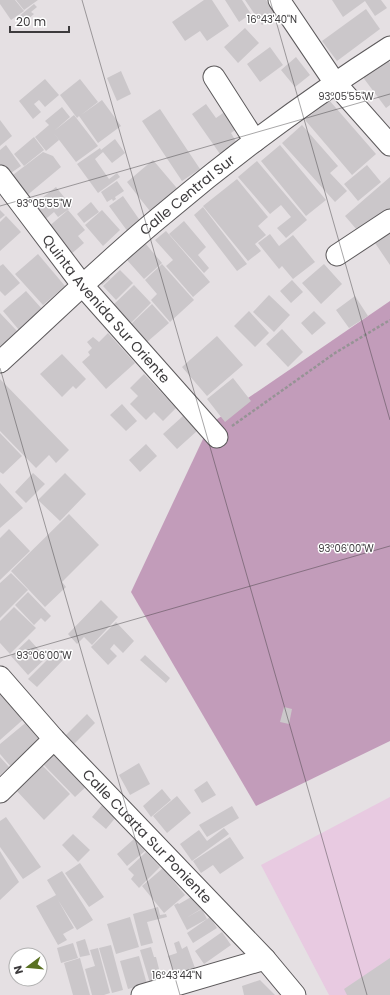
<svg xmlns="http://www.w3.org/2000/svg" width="390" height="995" font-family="Poppins,sans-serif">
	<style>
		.green { fill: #e8cae1 }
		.forest { fill: #c29cba }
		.building { fill: #cbc7ca }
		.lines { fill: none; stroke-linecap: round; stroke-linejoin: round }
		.street-casing { stroke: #5c595b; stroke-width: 23 }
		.path { stroke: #969395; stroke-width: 2.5; stroke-dasharray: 3 2; stroke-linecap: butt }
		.street { stroke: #fff; stroke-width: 21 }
		.ticks { fill: none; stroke: #3d3b3d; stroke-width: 1; stroke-opacity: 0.45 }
		.labels { text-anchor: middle; stroke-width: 3; stroke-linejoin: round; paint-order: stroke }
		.street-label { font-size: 14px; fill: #3d3b3d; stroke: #fff }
		.ticks-label { font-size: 10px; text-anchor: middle; fill: #3d3b3d; stroke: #fff; stroke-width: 3; stroke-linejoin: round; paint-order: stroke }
	</style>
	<rect width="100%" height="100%" fill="#e5e0e3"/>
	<path class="green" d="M390 797V995H329L261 865Z"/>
	<path class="forest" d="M390 301V741L256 806 131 592 210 424Z"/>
	<path class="building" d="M0 0H15L24 11 11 20 0 4Z
		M16 0H38L24 10Z
		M204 0H212L229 26 207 41 200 31 185 41 172 22Z
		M225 0H242L251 14 239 22Z
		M245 0H266L276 15 262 25Z
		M332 0H381L387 8 375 16 365 1 343 17Z
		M34 4 37 7 31 12 34 14 27 20 29 22 25 26 17 18Z
		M366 9 380 29 337 61 322 41Z
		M245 28 259 43 238 63 224 47Z
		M270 47 283 65 260 82 247 64Z
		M296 57 310 75 295 87 281 70Z
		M386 58 390 63V105L386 108 362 76Z
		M121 71 131 94 117 101 107 78Z
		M45 79 59 95 45 107 39 100 34 104 41 112 33 119 19 101Z
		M80 79 98 102 81 115 102 100 121 126 98 143 79 116 77 118 60 95Z
		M329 100 376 154 352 175 305 120Z
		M206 104 216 118 226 111 238 128 231 133 237 143 220 154 192 114Z
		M62 107 70 117 54 131 74 115 98 146 76 162 53 132 59 140 46 151 35 137 49 125 45 121Z
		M160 109 200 169 182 181 142 121Z
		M0 120 12 136 0 146Z
		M302 125 338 166 330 173 347 191 335 202 282 143Z
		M34 137 44 150 24 166 14 154Z
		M115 139 125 153 112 163 103 152 95 159 109 179 117 173 120 177 98 193 77 164 100 148 101 150Z
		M6 145 21 166 8 175 0 164V150Z
		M280 145 326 200 306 216 261 161Z
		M43 152 53 156 61 167 25 197 9 178Z
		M153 160 181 193 153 215 127 182Z
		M257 161 307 220 286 238 277 228 291 217 281 205 270 214 238 177Z
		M367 165 381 182 358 201 344 184Z
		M390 177V213L363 237 345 216Z
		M237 179 268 217 258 226 266 235 255 244 261 251 248 261 203 206Z
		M117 181 124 191 115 197 116 199 113 201 112 199 107 202 101 192Z
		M56 187 72 207 58 217 54 212 41 223 29 208Z
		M123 196 141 222 128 232 109 206Z
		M91 202 99 212 84 223 77 214Z
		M203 207 247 264 237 271 194 215Z
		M0 210 5 215 0 219Z
		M68 210 85 230 78 236 84 243 70 255 47 228Z
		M102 210 120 230 103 246 85 225Z
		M6 216 21 232 0 251V222Z
		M184 221 206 247 198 255 209 268 204 273 169 234Z
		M166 231 210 282 193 297 166 266 173 260 155 240Z
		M390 233V265L375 243Z
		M270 234 279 246 293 235 315 262 293 279 282 266 279 269 258 243Z
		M145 243 162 263 144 279 127 260Z
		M38 254 65 286 43 305 15 274Z
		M3 264 20 283 5 296 0 291V266Z
		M162 264 194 300 170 322 151 300 157 294 145 280Z
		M324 264 342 284 321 304 302 283Z
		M120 270 133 283 116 300 103 286Z
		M104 272 110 278 102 285 97 279Z
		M292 280 303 292 291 303 280 291Z
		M134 285 151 303 130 324 112 306Z
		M26 291 42 309 19 330 3 311Z
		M269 295 290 315 274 332 253 312Z
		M355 296 368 316 349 328 336 310Z
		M152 304 169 323 147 342 131 324Z
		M249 311 269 333 255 347 234 326Z
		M314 311 326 323 312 335 301 323Z
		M0 313 17 331 0 347Z
		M282 329 303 352 288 367 266 344Z
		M108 333 135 363 106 389 82 362 90 355 88 352 92 348 87 342 93 337 99 342Z
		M217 336 243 365 207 396 182 367Z
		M62 354 86 379 76 389 73 386 62 397 40 374Z
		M144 374 176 408 163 421 154 412 146 420 130 404 138 396 130 388Z
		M233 378 251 401 225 422 207 399Z
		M0 379 69 450 56 463 49 455 36 468 0 431Z
		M122 404 137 421 126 431 110 415Z
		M183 416 197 431 177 449 163 434Z
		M0 433 22 456 3 474 0 472Z
		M146 444 157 456 140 472 129 460Z
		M33 473 45 484 26 503 15 492Z
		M65 473 86 494 60 521 38 500Z
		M0 483 23 508 0 528Z
		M69 514 99 545 62 582 66 587 45 607 11 571Z
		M9 529 30 551 0 580V538Z
		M11 573 28 590 0 618V583Z
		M28 592 51 616 45 622 41 618 34 625 15 605Z
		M101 600 118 617 92 645 84 637 77 644 68 634Z
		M14 607 36 628 10 654 0 643V621Z
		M116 622 134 641 123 653 114 644 110 649 117 656 108 665 91 647Z
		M29 639 46 658 28 675 11 656Z
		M56 651 64 659 37 687 28 679Z
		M145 655 170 678 166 683 140 660Z
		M0 688 26 717 0 740Z
		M284 707 292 709 289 724 280 722Z
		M87 714 95 723 72 746 64 737Z
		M29 720 45 740 12 768 0 754V744Z
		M55 748 89 784 75 797 41 762Z
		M0 757 9 767 0 775Z
		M139 763 150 784 130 795 119 775Z
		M41 764 70 794 44 820 15 789Z
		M207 781 216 795 202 803 194 790Z
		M162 789 171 800 151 817 143 806Z
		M177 796 191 813 167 833 153 816Z
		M103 804 117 816 106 829 92 817Z
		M232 806 239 818 207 837 199 825Z
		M6 817 41 867 23 879 0 847V821Z
		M224 828 229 834 192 861 180 844 199 830 207 841Z
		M73 834 90 850 78 862 62 845Z
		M230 837 244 858 220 874 213 865 201 873 193 861Z
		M134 839 145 851 127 866 117 854Z
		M0 851 19 882 0 900Z
		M146 852 160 867 139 888 131 879 134 875 128 869Z
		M80 863 104 897 89 907 65 873Z
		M163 868 185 895 164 913 142 886Z
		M62 871 93 920 77 930 58 900 74 928 63 934 67 940 58 945 36 906 56 895 47 880Z
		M193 896 201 909 186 918 202 909 207 919 187 930 174 905 178 903 179 904Z
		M158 907 160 915 166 914 167 917 147 922 153 943 141 946 133 914Z
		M130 917 139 947 116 954 107 924Z
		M210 917 217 928 193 943 187 933Z
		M222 932 231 945 204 964 195 951Z
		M85 939 90 955 80 957 76 942Z
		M179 941 182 949 187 946 195 968 175 975 168 956 177 953 174 943Z
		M73 943 78 958 61 963 57 948Z
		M111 945 123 990 112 993 99 948Z
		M151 947 154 957H156L161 977 158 978 159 981 150 983 140 950Z
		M98 948 110 993 104 995H92L85 969 95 966 90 950Z
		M139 956 147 984 128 989 120 961Z
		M80 958 90 995H73L64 963Z
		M390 958V995H347L344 989Z
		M260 980 275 995H244L242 986Z"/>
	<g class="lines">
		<defs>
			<g id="street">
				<path d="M279 0 335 83 390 145"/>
				<path d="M214 77 255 141"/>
				<path id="s1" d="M0 176 83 286 217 437"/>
				<path d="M337 255 390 220"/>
				<path id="s2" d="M0 362C55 312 108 259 166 212 237 152 312 97 390 47"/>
				<path id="s3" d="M0 677 54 739 265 959 295 995"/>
				<path d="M0 792 54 739"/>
				<path d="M142 995 265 959"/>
			</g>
		</defs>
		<use href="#street" class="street-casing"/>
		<path class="path" d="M232 426 335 353 390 320"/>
		<use href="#street" class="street"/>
	</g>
	<path class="ticks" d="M82 0 367 995M270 0 390 420M0 206 390 94M0 368 180 995M0 658 390 546"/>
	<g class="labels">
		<g class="street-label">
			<text dy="5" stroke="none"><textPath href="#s2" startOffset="251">Calle Central Sur</textPath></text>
			<text dy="5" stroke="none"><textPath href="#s1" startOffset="170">Quinta Avenida Sur Oriente</textPath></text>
			<text dy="5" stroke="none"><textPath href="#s3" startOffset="217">Calle Cuarta Sur Poniente</textPath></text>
		</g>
	</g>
	<g class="ticks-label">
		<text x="272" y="23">16°43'40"N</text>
		<text x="346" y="100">93°05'55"W</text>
		<text x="44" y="207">93°05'55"W</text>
		<text x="346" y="552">93°06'00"W</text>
		<text x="44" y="659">93°06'00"W</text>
		<text x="177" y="979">16°43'44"N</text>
	</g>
	<g transform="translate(28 967) rotate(254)"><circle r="19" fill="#ffffff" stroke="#b1b1b1"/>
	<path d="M0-3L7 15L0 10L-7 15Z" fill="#5a7122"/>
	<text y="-6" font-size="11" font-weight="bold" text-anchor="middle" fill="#3d3b3d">N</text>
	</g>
	<path d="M10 26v6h59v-6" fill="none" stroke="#3d3b3d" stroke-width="2"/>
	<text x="16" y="26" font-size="12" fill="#3d3b3d" stroke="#ffffff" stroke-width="3" paint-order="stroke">20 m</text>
</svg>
